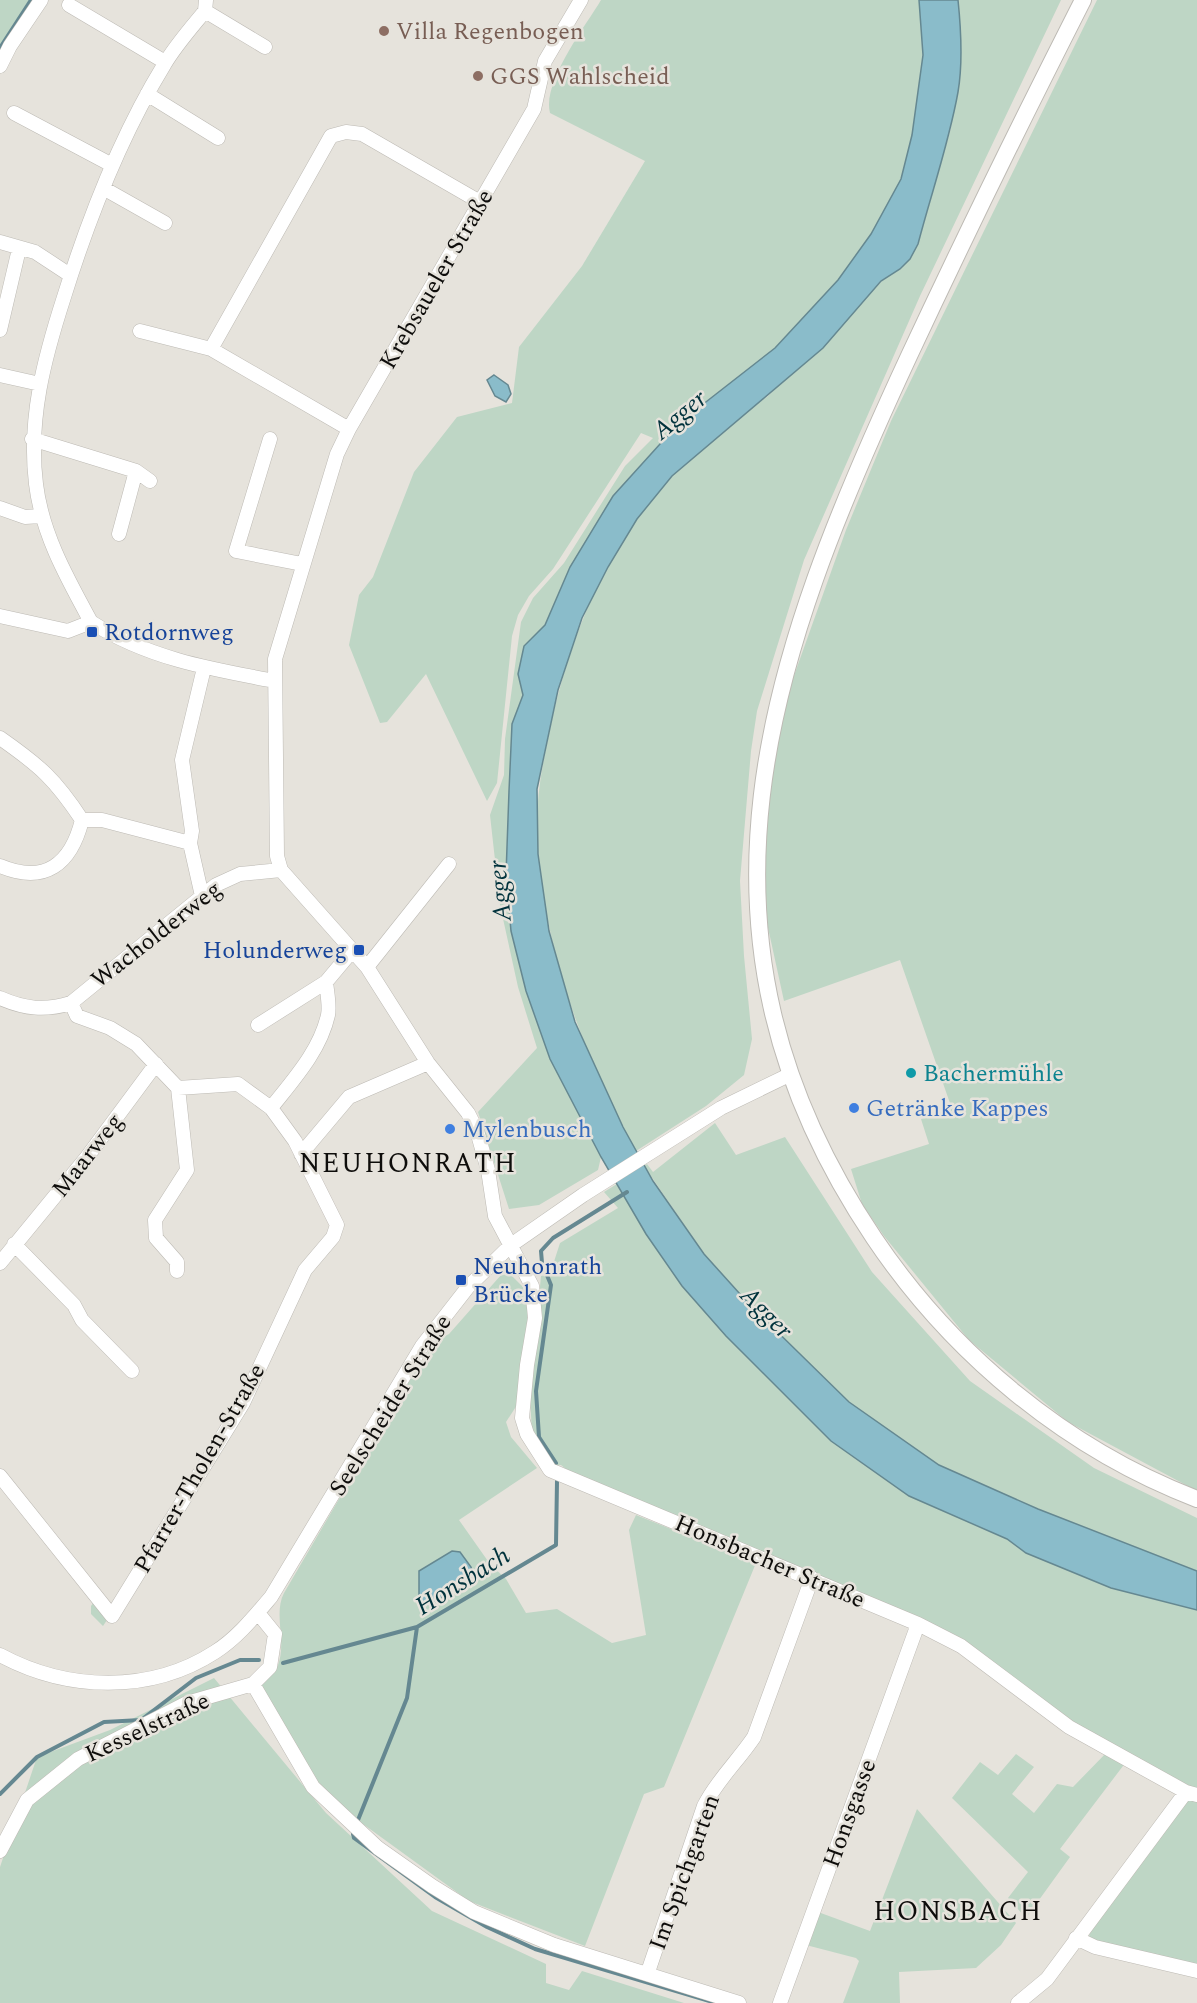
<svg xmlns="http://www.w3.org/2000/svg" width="1197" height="2003" font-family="Spectral,serif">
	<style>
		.green { fill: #bed6c5 }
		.water { fill: #8abcca; stroke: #658891; stroke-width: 1.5 }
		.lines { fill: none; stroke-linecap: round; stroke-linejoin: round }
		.stream { stroke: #658891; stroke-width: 4 }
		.minor-casing { stroke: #bdbab4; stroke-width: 15 }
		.major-casing { stroke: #bdbab4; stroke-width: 18 }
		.minor { stroke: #fff; stroke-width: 14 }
		.major { stroke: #fff; stroke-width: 16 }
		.education-dot { fill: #8d6e63; stroke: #e6e3dc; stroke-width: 2 }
		.transit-dot { fill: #1a4fb4; stroke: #e6e3dc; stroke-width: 2 }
		.culture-dot { fill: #0f9aa8; stroke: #e6e3dc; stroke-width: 2 }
		.shop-dot { fill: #3f7fe0; stroke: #e6e3dc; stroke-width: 2 }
		.labels { text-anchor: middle; stroke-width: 5; stroke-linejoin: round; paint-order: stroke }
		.education-label { font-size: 24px; fill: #785e54; stroke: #e6e3dc; text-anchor: start }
		.street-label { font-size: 24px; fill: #0e0d0b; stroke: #e6e3dc }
		.transit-label { font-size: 24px; fill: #164399; stroke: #e6e3dc; text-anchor: start }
		.culture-label { font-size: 24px; fill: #0d838f; stroke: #e6e3dc; text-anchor: start }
		.shop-label { font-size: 24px; fill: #366cbe; stroke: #e6e3dc; text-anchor: start }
		.water-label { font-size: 26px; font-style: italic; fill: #00323c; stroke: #e6e3dc }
		.quarter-label { font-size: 27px; letter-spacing: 1.5px; fill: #0e0d0b; stroke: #e6e3dc }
	</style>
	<rect width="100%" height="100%" fill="#e6e3dc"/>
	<path class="green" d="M0 0H34L0 61Z
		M601 0H919L923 55 912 135 901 179 871 234 838 280 775 348 679 423 570 567 545 625 524 646 518 674 523 695 512 724 506 875 526 991 550 1059 601 1157 598 1170 539 1205 509 1209 478 1112 537 1048 518 987 500 905 490 815 504 775 505 739 521 622 533 598 564 563 625 466 653 438 641 433 553 569 529 596 518 615 512 636 497 783 487 801 426 674 387 722 380 723 349 645 359 595 373 577 414 472 457 417 512 403 519 347 582 266 645 161 550 113C542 82 585 27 601 0Z
		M958 0H1061L920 296 804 560 757 711 751 751 740 881 744 956 752 1039 744 1075 706 1106 636 1151C585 1059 548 960 538 855 534 814 540 774 549 734 567 645 607 540 673 475 686 463 700 451 714 439 731 424 748 409 767 397L882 281C898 271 909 261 918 244L951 128 959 17Z
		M1097 0H1197V1491L1068 1422 969 1340 884 1236 862 1204 851 1169 929 1144 921 1119 952 1109 900 960 784 1001 767 923 764 838 776 753 791 684 846 530 891 421Z
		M715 1123 736 1155 785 1137 872 1272 970 1381 1094 1468 1197 1518V1571L1038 1509 939 1465 849 1402 749 1304 704 1254 644 1166 647 1164 653 1172Z
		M617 1184 682 1286 726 1336 831 1441 909 1496 1007 1539 1026 1553 1111 1588 1197 1610V1790L1074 1723 979 1652 572 1474 561 1465 552 1466 532 1434 530 1396 541 1276 550 1274 560 1243 618 1208 604 1192Z
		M510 1274 523 1287 528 1314 517 1405 506 1422 511 1437 537 1468 459 1520 490 1564 506 1579 526 1613 557 1609 612 1643 646 1635 629 1530 636 1515 756 1563 664 1787 644 1794 585 1946 469 1901 363 1824 360 1832 315 1785 258 1686C264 1680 275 1672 278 1665 287 1642 273 1614 284 1593L400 1395 436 1341 449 1334 501 1275Z
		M94 1602 107 1620 103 1626 91 1614V1606Z
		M214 1678 326 1813 432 1911 546 1964V1983L569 1990 582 1971 684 2003H0V1867L37 1757 110 1730Z
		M1108 1751 1126 1762 1060 1849 1070 1857 1026 1918 1008 1898 1028 1872 952 1798 980 1762 998 1775 1016 1754 1034 1767 1012 1794 1034 1813 1057 1784 1073 1787Z
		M1186 1797 1197 1800V1967L1097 1945 1089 1938 1090 1928Z
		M917 1809 1016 1923 1001 1945 976 1968 899 1972 900 2003H843L859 1961 856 1958 806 1945 818 1912 870 1931Z"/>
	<path class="water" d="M919 0H958C961 29 963 63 958 92 949 143 931 194 918 244L910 259 900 269 881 281 823 348 672 476 637 519 608 567 582 618 558 690 537 789 538 854 549 931 575 1022 623 1127 653 1181 704 1254 749 1304 849 1402 939 1465 1038 1509 1197 1571V1610L1111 1588 1026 1553 1007 1539 909 1496 831 1441 726 1336 682 1286 646 1234 601 1157 550 1059 526 991 511 931 506 875 509 791 512 724 523 695 518 674 524 646 545 625 570 567 613 496 679 423 775 348 838 280 871 234 901 179 912 135 923 55Z
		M494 375 508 385 511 394 506 402 495 396 487 380Z
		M452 1551 460 1552 471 1567 474 1577 431 1604 423 1606 419 1598V1571Z"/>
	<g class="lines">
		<path class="stream" d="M0 48 31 0
			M556 1463 539 1437 536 1391 551 1285 542 1263 541 1251 553 1238 627 1192
			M283 1663 417 1627
			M0 1794 37 1757 104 1722 141 1720 196 1678 240 1660H259
			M356 1825 407 1698 417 1627 556 1545 557 1481
			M353 1834 354 1838 435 1897 487 1927 535 1949 716 2003"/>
		<defs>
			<path id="minor" d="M581 0 545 61 534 109 349 429 337 454 275 659 277 856 281 870 367 967 428 1063 468 1113 477 1131 488 1170 495 1216 532 1286 535 1318 527 1365 522 1418 527 1434 550 1470 918 1624 961 1646 1069 1727 1186 1792 1197 1795
				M69 5 165 62
				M205 11 265 47
				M0 66 10 46 41 0
				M147 94 218 138
				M14 113 112 165
				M103 188 165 223
				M0 242 35 252 70 275
				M0 330 19 249
				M140 331 211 349 349 429
				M211 349 331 136 346 132 362 134 480 202
				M0 375 40 384
				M32 439 136 471 150 481
				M270 439 236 551 302 564
				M0 508 25 517 41 516
				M119 534 136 471
				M0 616 68 631 91 622C147 658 210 669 275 681
				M91 622C67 578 42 534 36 484 28 419 44 359 64 297 89 217 120 137 164 65 175 46 191 28 205 11L206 0
				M0 738C40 766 55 779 82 820 71 864 45 885 0 866
				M82 820H102L190 843 202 896
				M190 843 192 831 182 760 204 668
				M367 967 449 864
				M0 998C25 1009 45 1011 71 1003L77 1016 110 1028 136 1044 178 1088 238 1084 271 1108 295 1141 337 1225 333 1237 305 1270 243 1403 112 1616 0 1476
				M71 1003 216 885 240 874 281 870
				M258 1025 326 982
				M271 1108C293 1080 320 1051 328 1015 330 1006 327 992 326 982L352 951
				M301 1154 349 1097 428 1063
				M14 1244 74 1305 82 1320 132 1371
				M0 1263 87 1157 156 1064
				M177 1271V1262L156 1238 155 1220 187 1170 178 1088
				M0 1655C67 1691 150 1694 215 1652 237 1638 254 1617 271 1597L422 1346 468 1287 511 1245 583 1195 721 1108 791 1074
				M253 1684 313 1787 378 1848 432 1886 474 1912 554 1945 739 2003
				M0 1851 27 1800 78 1759 187 1703 253 1684 270 1667 275 1634 258 1613
				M1076 1938 1095 1947 1197 1971
				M648 1972 704 1806C717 1780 738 1761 754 1737L812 1578
				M780 2003 918 1624
				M1018 2003 1047 1979 1186 1792"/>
			<path id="major" d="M1083 0C1023 118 965 236 909 356 768 659 669 933 874 1238 952 1354 1066 1449 1197 1499"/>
		</defs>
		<use href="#minor" class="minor-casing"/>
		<use href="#major" class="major-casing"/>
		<use href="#minor" class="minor"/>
		<use href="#major" class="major"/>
	</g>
	<g class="education-dot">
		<circle cx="384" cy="31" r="6"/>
		<circle cx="478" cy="76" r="6"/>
	</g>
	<g class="transit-dot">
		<rect x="86" y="626" width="12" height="12" rx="3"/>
		<rect x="353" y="944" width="12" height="12" rx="3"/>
		<rect x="455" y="1274" width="12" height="12" rx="3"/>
	</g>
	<circle class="culture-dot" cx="911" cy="1073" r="6"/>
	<g class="shop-dot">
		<circle cx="854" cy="1108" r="6"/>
		<circle cx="450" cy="1129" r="6"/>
	</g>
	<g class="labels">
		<g class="education-label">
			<text x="396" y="39">Villa Regenbogen</text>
			<text x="490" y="84">GGS Wahlscheid</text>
		</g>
		<g class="street-label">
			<text transform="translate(436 279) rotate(-60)" y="8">Krebsaueler Straße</text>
			<text transform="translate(156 934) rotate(-38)" y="8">Wacholderweg</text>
			<text transform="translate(87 1155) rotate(-52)" y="8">Maarweg</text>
			<text transform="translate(390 1405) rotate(-58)" y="8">Seelscheider Straße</text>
			<text transform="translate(199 1468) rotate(-60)" y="8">Pfarrer-Tholen-Straße</text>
			<text transform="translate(770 1561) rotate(23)" y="8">Honsbacher Straße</text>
			<text transform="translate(147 1727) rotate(-25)" y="8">Kesselstraße</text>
			<text transform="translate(849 1813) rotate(-70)" y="8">Honsgasse</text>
			<text transform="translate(684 1872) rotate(-70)" y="8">Im Spichgarten</text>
		</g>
		<g class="transit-label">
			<text x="104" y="640">Rotdornweg</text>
			<text x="347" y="958" text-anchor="end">Holunderweg</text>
			<text x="473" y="1274">Neuhonrath<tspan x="473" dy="28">Brücke</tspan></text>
		</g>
		<g class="culture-label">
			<text x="923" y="1081">Bachermühle</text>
		</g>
		<g class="shop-label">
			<text x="866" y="1116">Getränke Kappes</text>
			<text x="462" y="1137">Mylenbusch</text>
		</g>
		<g class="water-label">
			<text transform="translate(679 414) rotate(-40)" y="9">Agger</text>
			<text transform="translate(499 891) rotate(-95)" y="9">Agger</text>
			<text transform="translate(767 1312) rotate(45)" y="9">Agger</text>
			<text transform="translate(462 1580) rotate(-32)" y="9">Honsbach</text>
		</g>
		<g class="quarter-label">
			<text x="408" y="1172">NEUHONRATH</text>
			<text x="958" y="1920">HONSBACH</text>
		</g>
	</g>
</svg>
